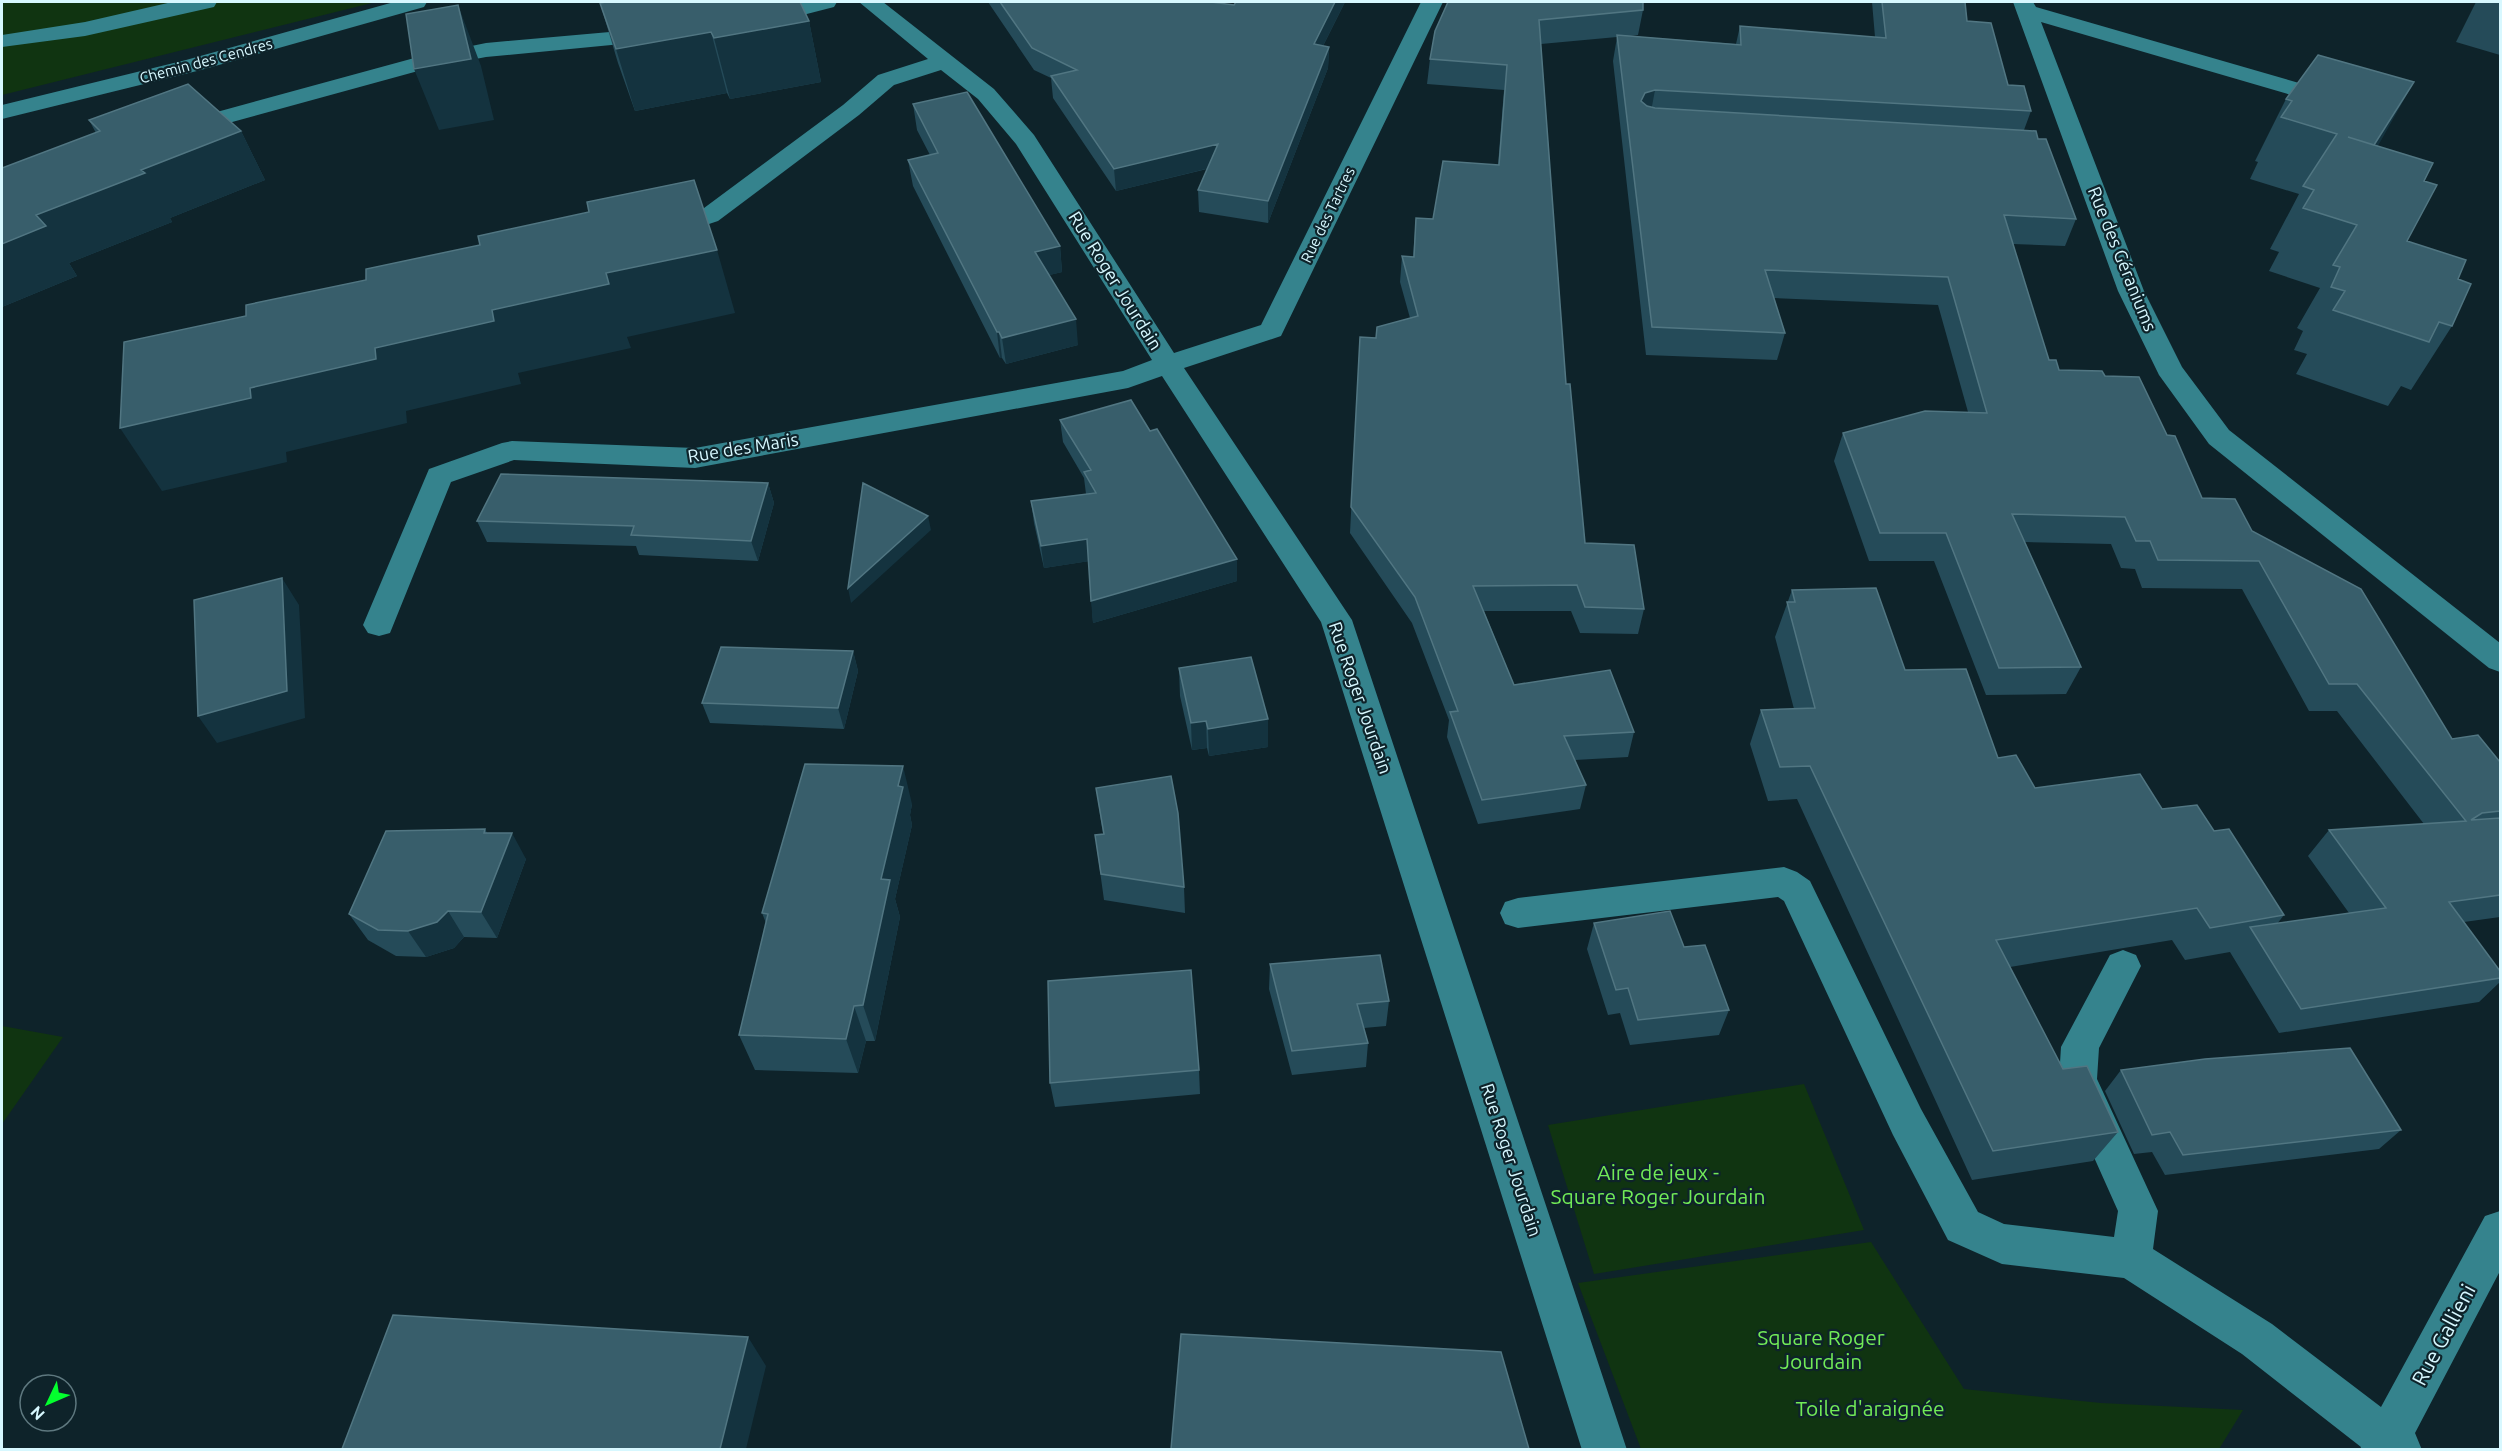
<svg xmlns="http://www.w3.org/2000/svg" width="2502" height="1451" font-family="Ubuntu,sans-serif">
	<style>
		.green { fill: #103411 }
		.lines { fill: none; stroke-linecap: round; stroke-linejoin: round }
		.minor { fill: #35838d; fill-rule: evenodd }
		.wall { fill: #254b59 }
		.shaded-wall { fill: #14333f }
		.building { fill: #385e6b; stroke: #517682; stroke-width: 1.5 }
		.labels { text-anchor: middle; stroke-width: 4.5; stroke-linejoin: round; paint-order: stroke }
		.far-street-label { font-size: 15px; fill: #d7f8ff; stroke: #0e232a }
		.street-label { font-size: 18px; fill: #d7f8ff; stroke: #0e232a }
		.near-park-label { font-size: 21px; fill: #72eb57; stroke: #0e232a }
		.near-street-label { font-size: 21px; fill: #d7f8ff; stroke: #0e232a }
	</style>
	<rect width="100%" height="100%" fill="#0e232a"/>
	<path class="green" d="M2 2H376L2 95Z
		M2 1026 63 1037 2 1124Z
		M1804 1084 1864 1230 1594 1274 1548 1125Z
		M1871 1242 1964 1389 2101 1403 2243 1410 2219 1449H1641L1578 1283Z"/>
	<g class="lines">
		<path class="minor" d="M172 2H217L214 7 85 36 2 47V35L85 22Z
			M394 2H427L424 7 201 70 2 119V105L186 60Z
			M804 2H837L834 7 760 26 752 25 749 20 752 15Z
			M859 2H883L994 89 1034 135 1174 353 1261 325 1421 2H1443L1281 336 1184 368 1352 620 1627 1450H1582L1321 622 1162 376 1128 388 695 468 514 460 451 482 390 633 379 636 368 633 363 625 429 469 502 443 512 441 695 448 1123 371 1152 360 1016 144 978 99 941 70 894 85 859 115 718 221 664 239 655 236 651 231 655 226 700 211 843 105 878 75 928 59Z
			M2013 2H2033L2036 7 2344 96 2347 101 2344 106 2336 108 2041 22 2144 291 2182 367 2229 430 2500 643V672L2489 668 2209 444 2159 375 2118 291Z
			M655 28 663 30 666 35 663 40 486 57 429 68 181 136 173 134 169 129 173 124 418 57 486 43Z
			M1784 867 1797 872 1810 881 1921 1109 1978 1212 2004 1224 2114 1237 2118 1211 2059 1079 2061 1047 2110 955 2123 950 2136 955 2141 966 2099 1048 2097 1079 2158 1211 2153 1249 2272 1324 2381 1407 2485 1216 2500 1211V1271L2415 1433 2422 1450H2360L2361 1447 2242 1354 2124 1278 2002 1264 1948 1240 1893 1135 1784 901 1778 897 1518 928 1505 924 1500 913 1505 902 1518 898Z"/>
	</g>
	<path class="wall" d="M988 2H1211L1234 5 1345 2 1323 46 1329 47 1328 68 1268 223 1199 212 1198 190 1207 169 1116 191 1053 98 1051 78 1034 70Z
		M1448 2 1643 10 1638 35 1630 36 1736 44 1740 26 1875 37 1872 2H1965L1967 21 2008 85 2031 111 2024 130 2038 139 2076 219 2065 246 2013 244 2049 360 2059 370 2105 376 2167 435 2202 498 2252 531 2452 739 2500 762V917L2464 922 2500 971V982L2479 1002 2279 1033 2230 952 2185 960 2172 940 2010 967 2063 1069 2118 1132 2093 1161 1972 1180 1797 799 1768 801 1750 744 1761 710 1794 709 1775 637 1792 590 1905 670 1998 758 2035 788 2162 809 2214 831 2284 915 2277 924 2349 913 2308 856 2329 830 2424 824 2337 711H2309L2242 589 2142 588 2135 569 2121 568 2111 544 2025 542 2081 667 2066 694 1986 695 1934 561H1869L1834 461 1843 433 1968 412 1938 305 1774 298 1785 333 1777 360 1646 355 1613 61 1617 37 1541 44 1566 384 1585 543 1644 609 1638 634 1580 633 1571 611H1484L1514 685 1634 732 1628 757 1575 760 1586 785 1580 809 1478 824 1447 737 1449 720 1412 623 1350 533 1360 337 1376 338 1410 318 1400 282 1402 256 1413 257 1416 218 1433 219 1498 165 1504 90 1427 84 1430 59Z
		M2476 2H2500V55L2456 42Z
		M600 3 809 21 821 82 730 99 727 93 635 111 618 63Z
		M2318 55 2378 146 2424 181 2407 241 2458 279 2452 326 2411 390 2401 386 2388 406 2296 374 2307 354 2294 350 2303 331 2297 328 2320 288 2269 271 2279 252 2270 249 2299 194 2250 179 2258 162 2255 161 2286 99Z
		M913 104 1060 246 1062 272 1049 275 1078 345 1006 364 1002 358H1000L913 186 908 160 930 155 917 130Z
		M89 120 241 131 265 180 170 218 172 222 69 263 77 276 2 307 96 133Z
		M1060 420 1237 581 1093 623 1089 561 1044 568 1034 523 1031 501 1086 494 1084 478 1063 442Z
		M768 483 774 503 758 561 639 555 636 546 487 542 477 521Z
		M853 651 858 671 844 729 710 723 702 703Z
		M1179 668 1268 747 1209 756 1207 748 1192 750 1180 696Z
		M1096 788 1184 887 1185 913 1104 900 1095 835 1103 834Z
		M912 804 910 815 912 825 895 899 900 917 875 1041H866L858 1073 755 1070 739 1035 766 923 762 913Z
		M485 829 487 833 526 859 497 938 464 937 454 948 426 957 396 956 368 940 349 914Z
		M1594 923 1684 947 1729 1010 1719 1035 1630 1045 1620 1013 1608 1015 1587 949Z
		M1270 964 1389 1001 1386 1026 1364 1028 1368 1043 1366 1067 1292 1075 1269 989Z
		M1199 1070 1200 1094 1055 1107 1050 1083Z
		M2121 1070 2401 1130 2379 1149 2165 1175 2152 1152 2134 1154 2105 1091Z"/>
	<path class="shaded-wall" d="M1335 2H1345L1313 66 1314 44Z
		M458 5 481 66 494 120 439 130 414 69Z
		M809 21 821 82 730 99 714 38Z
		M711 32 727 93 635 111 616 49Z
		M1329 47 1328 68 1268 223V201Z
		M2414 82 2379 144 2339 207 2374 145Z
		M1655 90 1650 117 1641 101 1645 93Z
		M241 131 265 180 170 218 172 222 69 263 77 276 2 307V244L36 215 141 170Z
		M1218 144V166L1116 191 1114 169Z
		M1060 246 1062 272 1038 278 1035 252Z
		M717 250 735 313 627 337 631 348 518 373 521 384 406 411 407 423 286 452 287 462 162 491 120 428 250 388 606 273Z
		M1076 319 1078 345 1006 364 1002 338Z
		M997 332H999L1002 358H1000Z
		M768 483 774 503 758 561 751 541Z
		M928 516 931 530 851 603 848 588Z
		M1087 539 1090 561 1044 568 1041 546Z
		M1237 559V581L1093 623 1091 601Z
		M282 578 299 605 305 718 217 743 198 716Z
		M853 651 858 671 844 729 838 708Z
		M1268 719V747L1209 756 1208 729Z
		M1206 721 1207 748 1192 750 1191 723Z
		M903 766 912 804 910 815 912 825 895 899 900 917 875 1041 863 1005 881 879Z
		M512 833 526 859 497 938 481 912Z
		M448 911 464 937 454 948 426 957 408 931Z
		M854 1006 866 1041 858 1073 846 1039Z
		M748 1337 766 1366 746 1449H720Z"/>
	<path class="building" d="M606 2H800L809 21 714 38 711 32 616 49 600 3Z
		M1000 2H1211L1234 5 1236 2H1335L1314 44 1329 47 1268 201 1198 190 1218 144 1114 169 1051 76 1077 70 1032 48Z
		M1448 2H1643V10L1539 20 1566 384H1570L1585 543 1634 545 1644 609 1585 607 1577 585 1473 586 1514 685 1610 670 1634 732 1564 736 1586 785 1482 800 1450 712 1458 711 1415 597 1351 507 1360 337 1376 338 1377 327 1418 316 1402 256 1414 257 1416 218 1433 219 1443 161 1499 165 1507 65 1430 59 1435 31Z
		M1882 2H1965L1967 21 1991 23 2008 85 2024 86 2031 111 1655 90 1645 93 1641 101 1647 106 1655 108 2036 131 2038 139H2046L2076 219 2004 215 2049 360H2056L2059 370 2102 371 2105 376 2139 377 2167 435 2175 436 2202 498 2235 499 2252 531 2361 589 2452 739 2478 735 2500 762V811L2482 813 2471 820 2500 818V895L2449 902 2500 971V978L2301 1009 2250 927 2386 908 2329 830 2466 821 2357 684H2329L2259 561 2158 560 2150 541H2136L2125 517 2012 514 2081 667 1999 668 1946 533H1880L1843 433 1925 411 1987 413 1948 277 1765 270 1785 333 1652 327 1617 35 1741 45 1740 26 1886 38Z
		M458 5 471 59 414 69 406 14Z
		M2318 55 2414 82 2374 145 2348 137 2433 163 2424 181 2437 185 2407 241 2466 260 2458 279 2471 284 2452 326 2439 322 2429 342 2333 310 2345 291 2331 287 2340 267 2333 265 2357 225 2303 208 2314 190 2303 186 2337 134 2281 117 2292 101 2286 99Z
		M188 84 241 131 141 170 145 173 36 215 46 226 2 244V168L100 131 89 120Z
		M967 92 1060 246 1035 252 1076 319 1002 338 999 332H997L908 160 938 153 913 104Z
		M694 180 717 250 606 273 609 284 492 310 494 321 375 348 376 359 250 388 251 398 120 428 124 342 246 316V305L366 280V269L480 245 478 236 589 212 587 202Z
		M1131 400 1150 431 1157 429 1237 559 1091 601 1087 539 1041 546 1031 501 1096 493 1084 472 1091 470 1060 420Z
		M501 474 768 483 751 541 631 535 634 526 477 521Z
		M863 483 928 516 848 588Z
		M282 578 287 691 198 716 194 600Z
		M1876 588 1905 670 1966 669 1998 758 2016 755 2035 788 2140 774 2162 809 2197 805 2214 831 2229 829 2284 915 2210 928 2197 908 1996 940 2063 1069 2087 1066 2118 1132 1993 1151 1810 766 1780 767 1761 710 1815 708 1787 602H1795L1792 590Z
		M721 647 853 651 838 708 702 703Z
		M1251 657 1268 719 1208 729 1206 721 1191 723 1179 668Z
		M805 764 903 766 898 786 903 787 881 879 890 880 863 1005 854 1006 846 1039 739 1035 768 914 762 913Z
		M1171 776 1178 813 1184 887 1101 874 1095 835 1104 834 1096 788Z
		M485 829 484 833H512L481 912 448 911 437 922 408 931 378 930 349 914 386 831Z
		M1670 911 1684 947 1705 945 1729 1010 1638 1020 1628 988 1616 990 1594 923Z
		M1380 955 1389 1001 1357 1004 1368 1043 1292 1051 1270 964Z
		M1191 970 1199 1070 1050 1083 1048 981Z
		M2350 1048 2401 1130 2183 1155 2170 1132 2152 1135 2121 1070 2205 1059Z
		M393 1315 748 1337 720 1449H342Z
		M1181 1334 1501 1352 1529 1449H1171Z"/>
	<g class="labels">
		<g class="far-street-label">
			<text transform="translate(206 61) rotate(-15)" y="5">Chemin des Cendres</text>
			<text transform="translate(1328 215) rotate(-64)" y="5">Rue des Tartres</text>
		</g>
		<g class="street-label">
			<text transform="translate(2122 259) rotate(68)" y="6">Rue des Géraniums</text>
			<text transform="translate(1115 281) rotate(58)" y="6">Rue Roger Jourdain</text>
			<text transform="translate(743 448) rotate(-9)" y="6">Rue des Maris</text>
			<text transform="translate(1360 698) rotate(71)" y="6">Rue Roger Jourdain</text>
			<text transform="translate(1511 1160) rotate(72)" y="6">Rue Roger Jourdain</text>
		</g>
		<g class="near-park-label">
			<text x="1658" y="1180">Aire de jeux -<tspan x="1658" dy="24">Square Roger Jourdain</tspan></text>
			<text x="1821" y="1345">Square Roger<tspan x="1821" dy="24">Jourdain</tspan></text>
			<text x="1870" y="1416">Toile d'araignée</text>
		</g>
		<g class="near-street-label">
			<text transform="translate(2444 1335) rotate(-62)" y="7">Rue Gallieni</text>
		</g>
	</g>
	<rect width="2502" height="1451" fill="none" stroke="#d7f8ff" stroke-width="6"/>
	<g transform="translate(48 1403) rotate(226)"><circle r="28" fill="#0e232a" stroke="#5e787f" stroke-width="1.5"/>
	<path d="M0-4.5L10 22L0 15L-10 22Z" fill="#03ff2e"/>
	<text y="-9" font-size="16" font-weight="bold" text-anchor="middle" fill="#d7f8ff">N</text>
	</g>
</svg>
